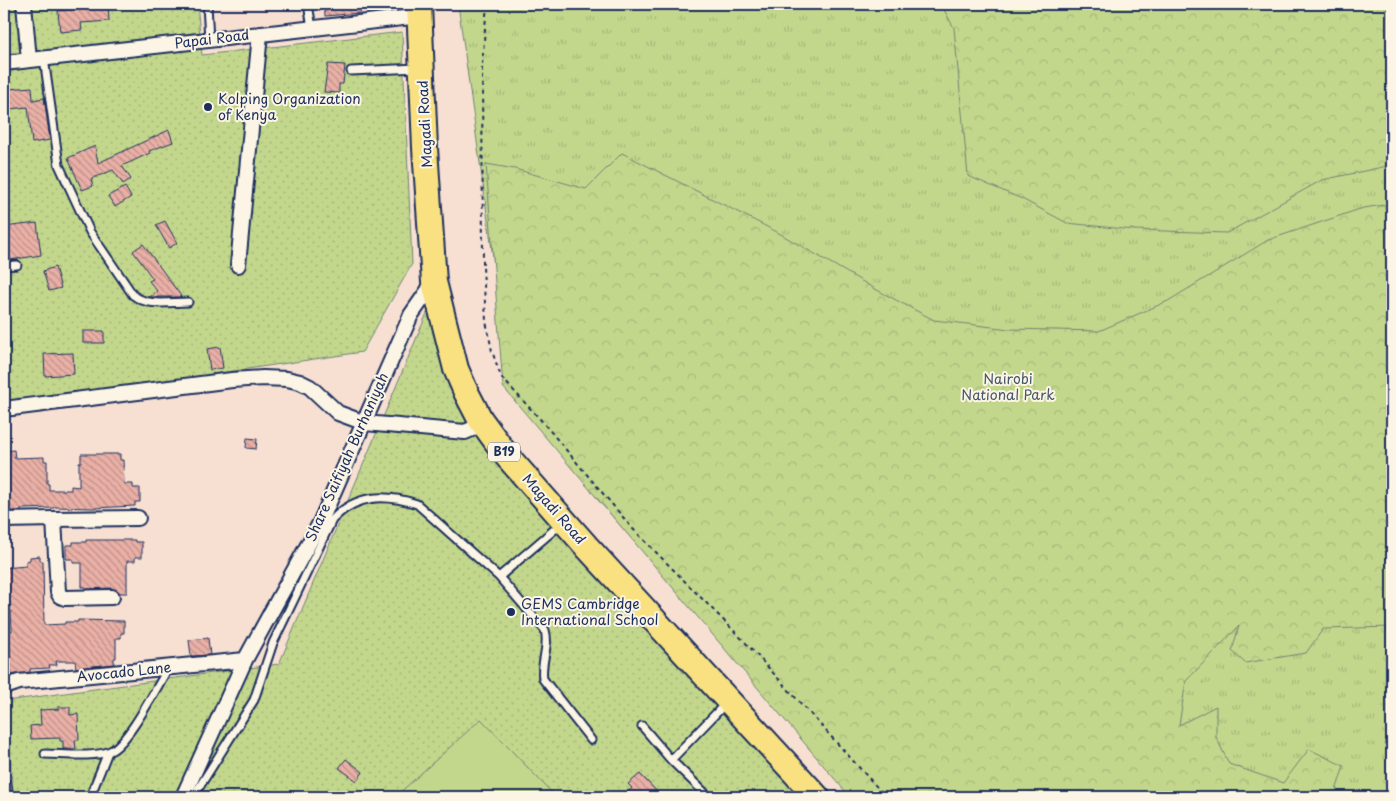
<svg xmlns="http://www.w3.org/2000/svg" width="1396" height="801" font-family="'Playpen Sans',sans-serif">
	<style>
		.grass { fill: url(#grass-tufts); stroke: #6f8375 }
		.forest { fill: url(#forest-crowns); stroke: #6f8375 }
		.garden { fill: url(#garden-dots); stroke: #6f8375 }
		.pitch { fill: #c3d78c; stroke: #6f8375 }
		.building { fill: url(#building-back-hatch); stroke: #1b2f5e }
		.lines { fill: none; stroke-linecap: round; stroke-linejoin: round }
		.lane-casing { stroke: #1b2f5e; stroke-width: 11 }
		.street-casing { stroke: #1b2f5e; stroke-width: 18 }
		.highway-casing { stroke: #1b2f5e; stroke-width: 28 }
		.path { stroke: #1b2f5e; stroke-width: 2; stroke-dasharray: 4 4; stroke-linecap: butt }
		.lane { stroke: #fcf5e5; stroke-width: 7 }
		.street { stroke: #fcf5e5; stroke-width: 14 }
		.highway { stroke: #f9e181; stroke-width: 24 }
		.poi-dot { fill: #1b2f5e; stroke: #fcf5e5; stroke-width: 2 }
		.labels { text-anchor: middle; stroke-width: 4; stroke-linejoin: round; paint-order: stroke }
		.shield { fill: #fcf5e5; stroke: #5e6a86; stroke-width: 1 }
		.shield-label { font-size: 12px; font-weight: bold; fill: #1b2f5e }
		.street-label { font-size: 14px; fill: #1b2f5e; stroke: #fcf5e5 }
		.poi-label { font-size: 14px; fill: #1b2f5e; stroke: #fcf5e5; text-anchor: start }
		.park-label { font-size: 14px; fill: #45596a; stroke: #fcf5e5 }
	</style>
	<defs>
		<pattern id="grass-tufts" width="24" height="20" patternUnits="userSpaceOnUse" patternTransform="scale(1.25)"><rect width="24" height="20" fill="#c3d78c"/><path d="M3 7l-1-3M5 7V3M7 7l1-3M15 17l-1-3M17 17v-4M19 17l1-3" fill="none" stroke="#a7b97b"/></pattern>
		<pattern id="forest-crowns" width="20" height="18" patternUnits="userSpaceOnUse" patternTransform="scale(1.25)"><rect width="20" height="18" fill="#c3d78c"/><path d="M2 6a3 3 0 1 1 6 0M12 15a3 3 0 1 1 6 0" fill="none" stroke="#a7b97b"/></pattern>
		<pattern id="garden-dots" width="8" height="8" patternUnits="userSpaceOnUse" patternTransform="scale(1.25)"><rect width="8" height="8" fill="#c3d78c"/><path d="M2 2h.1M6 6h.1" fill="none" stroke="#a7b97b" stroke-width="1.8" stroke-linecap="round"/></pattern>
		<pattern id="building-back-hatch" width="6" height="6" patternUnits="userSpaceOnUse" patternTransform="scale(1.25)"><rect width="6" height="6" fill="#eab0a6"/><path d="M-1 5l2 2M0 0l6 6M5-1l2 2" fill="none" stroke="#bd908a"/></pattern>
	</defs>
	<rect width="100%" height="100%" fill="#f7e0d2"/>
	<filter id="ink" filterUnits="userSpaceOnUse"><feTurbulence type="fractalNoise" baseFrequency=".02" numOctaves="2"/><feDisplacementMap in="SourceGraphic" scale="10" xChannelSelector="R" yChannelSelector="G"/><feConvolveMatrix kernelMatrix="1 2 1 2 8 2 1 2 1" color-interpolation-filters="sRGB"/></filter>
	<g filter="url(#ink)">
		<path class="grass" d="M458 4H1392V797H858L598 500 518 375 501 315Z"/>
		<path class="forest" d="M941 4H1392V165L1322 180 1227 233 1134 230 1067 223 1022 199 968 176 954 28Z
			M622 153 777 232 877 290 934 320 1009 329 1099 331 1168 301 1268 240 1363 208 1392 204V627L1323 629 1306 653 1245 663 1232 651 1239 626 1186 681 1179 725 1216 706V737L1229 764 1283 783 1309 749 1344 766 1334 797H850L503 387 486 164 515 169 586 189Z"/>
		<path class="garden" d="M4 4H197L202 55 402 32 412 264 362 352 4 405Z
			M430 306 458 398 605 582 799 797H13L6 701 279 664Z"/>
		<path class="pitch" d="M481 719 556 797H395Z"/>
		<path class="building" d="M87 4H108L109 21 81 23 82 30 60 32 58 11 87 8Z
			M324 4H360V13L325 16Z
			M328 64 345 65 343 84H339V93L324 92Z
			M32 87 33 100 44 98 50 140 32 143 28 107 10 109 8 89Z
			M169 130 173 142 149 151 150 153 122 166 131 179 123 184 113 170 91 179 93 186 82 190 68 158 95 146 98 163Z
			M125 187 131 197 115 207 108 196Z
			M165 221 177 243 169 248 156 225Z
			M37 223 41 255 4 261V227Z
			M143 244 181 296 179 297H150L157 291 149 281 153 279 133 251Z
			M55 267 61 288 49 291 43 271Z
			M83 331H104V343H83Z
			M220 347 223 368 210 370 207 349Z
			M73 353 74 374 45 376 44 354Z
			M247 438 257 439 256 449 246 448Z
			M14 450 15 458 44 457V461H47V484H49V490H71V486L79 487V462H81V454H120V460H123L124 484H133V488H140V502H135V506L93 508 54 507V508L21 509V511H4L5 451Z
			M86 540H135V542H142V557H135V561H127V593H120L112 588 86 589V587H82V563H73V559H66V545H73V542H86Z
			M40 556V561H43L44 625 65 624V622H78V620L124 621V633H121V638H116V658H114V664L76 668 75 661H56L57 665H49L50 668 30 669V672L11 675 9 631H12L11 611H6V608H4V568L26 566V561L30 560V557Z
			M208 638 210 655 191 656 189 640Z
			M58 707H70V715L78 714 79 740H75L76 749H63V741H60V738L31 739 30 726 41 725 40 710 59 709Z
			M346 759 363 772 357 781 339 768Z
			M640 774 644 778 662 797H622L632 788 628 784Z"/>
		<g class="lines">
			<defs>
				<path id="lane" d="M207 4 209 40
					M308 4 312 28
					M44 58 59 165 90 232 133 295C148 307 169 302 188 302
					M351 71 418 68
					M4 266 17 265
					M562 523 499 577 545 630C550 647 540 662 543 679L591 740
					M642 726 671 760 709 797
					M45 754C63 754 93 758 110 751 128 744 157 686 169 667
					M671 760 726 703
					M198 789 254 700 273 643 332 520C356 494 385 494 417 504L499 577
					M90 797 108 752"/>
				<path id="street" d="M24 4 29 60
					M4 63 420 16
					M238 265 260 34
					M4 409 232 380 263 378 287 379 300 382 310 387 338 413 365 423 465 432 472 429 480 419
					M54 519 138 518
					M4 520 54 519 58 592 60 596 65 598 112 597
					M4 687 19 682 245 660
					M4 787 5 797
					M183 797 245 660 320 523 411 315 434 282"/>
				<path id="highway" d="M419 4 425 148 434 282 456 369 466 392 480 419 507 456 588 548 817 797"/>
			</defs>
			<use href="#lane" class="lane-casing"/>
			<use href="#street" class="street-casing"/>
			<use href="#highway" class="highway-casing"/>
			<path class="path" d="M487 4 482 65 483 267 486 321 492 351 501 377 540 419 633 529 745 642 886 797"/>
			<use href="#lane" class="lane"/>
			<use href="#street" class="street"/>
			<use href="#highway" class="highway"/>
		</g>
	</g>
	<g class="poi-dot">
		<circle cx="208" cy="107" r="5"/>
		<circle cx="511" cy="612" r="5"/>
	</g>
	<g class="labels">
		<rect class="shield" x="488" y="442.5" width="32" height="19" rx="4"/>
		<g class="shield-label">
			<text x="504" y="456">B19</text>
		</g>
		<g class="street-label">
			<text transform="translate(212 39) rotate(-7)" y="5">Papai Road</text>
			<text transform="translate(425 124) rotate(-93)" y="5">Magadi Road</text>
			<text transform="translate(347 457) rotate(-66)" y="5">Share Saifiyah Burhaniyah</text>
			<text transform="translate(554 509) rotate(49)" y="5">Magadi Road</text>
			<text transform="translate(124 672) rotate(-6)" y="5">Avocado Lane</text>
		</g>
		<g class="poi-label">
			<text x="218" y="104">Kolping Organization<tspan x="218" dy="16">of Kenya</tspan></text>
			<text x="521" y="609">GEMS Cambridge<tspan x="521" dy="16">International School</tspan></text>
		</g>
		<g class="park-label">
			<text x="1008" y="384">Nairobi<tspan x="1008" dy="16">National Park</tspan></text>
		</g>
	</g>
	<rect width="1396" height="801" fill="none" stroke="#fcf5e5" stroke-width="20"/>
	<rect x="10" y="10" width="1376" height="781" fill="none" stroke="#1b2f5e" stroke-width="2" filter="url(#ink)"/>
</svg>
